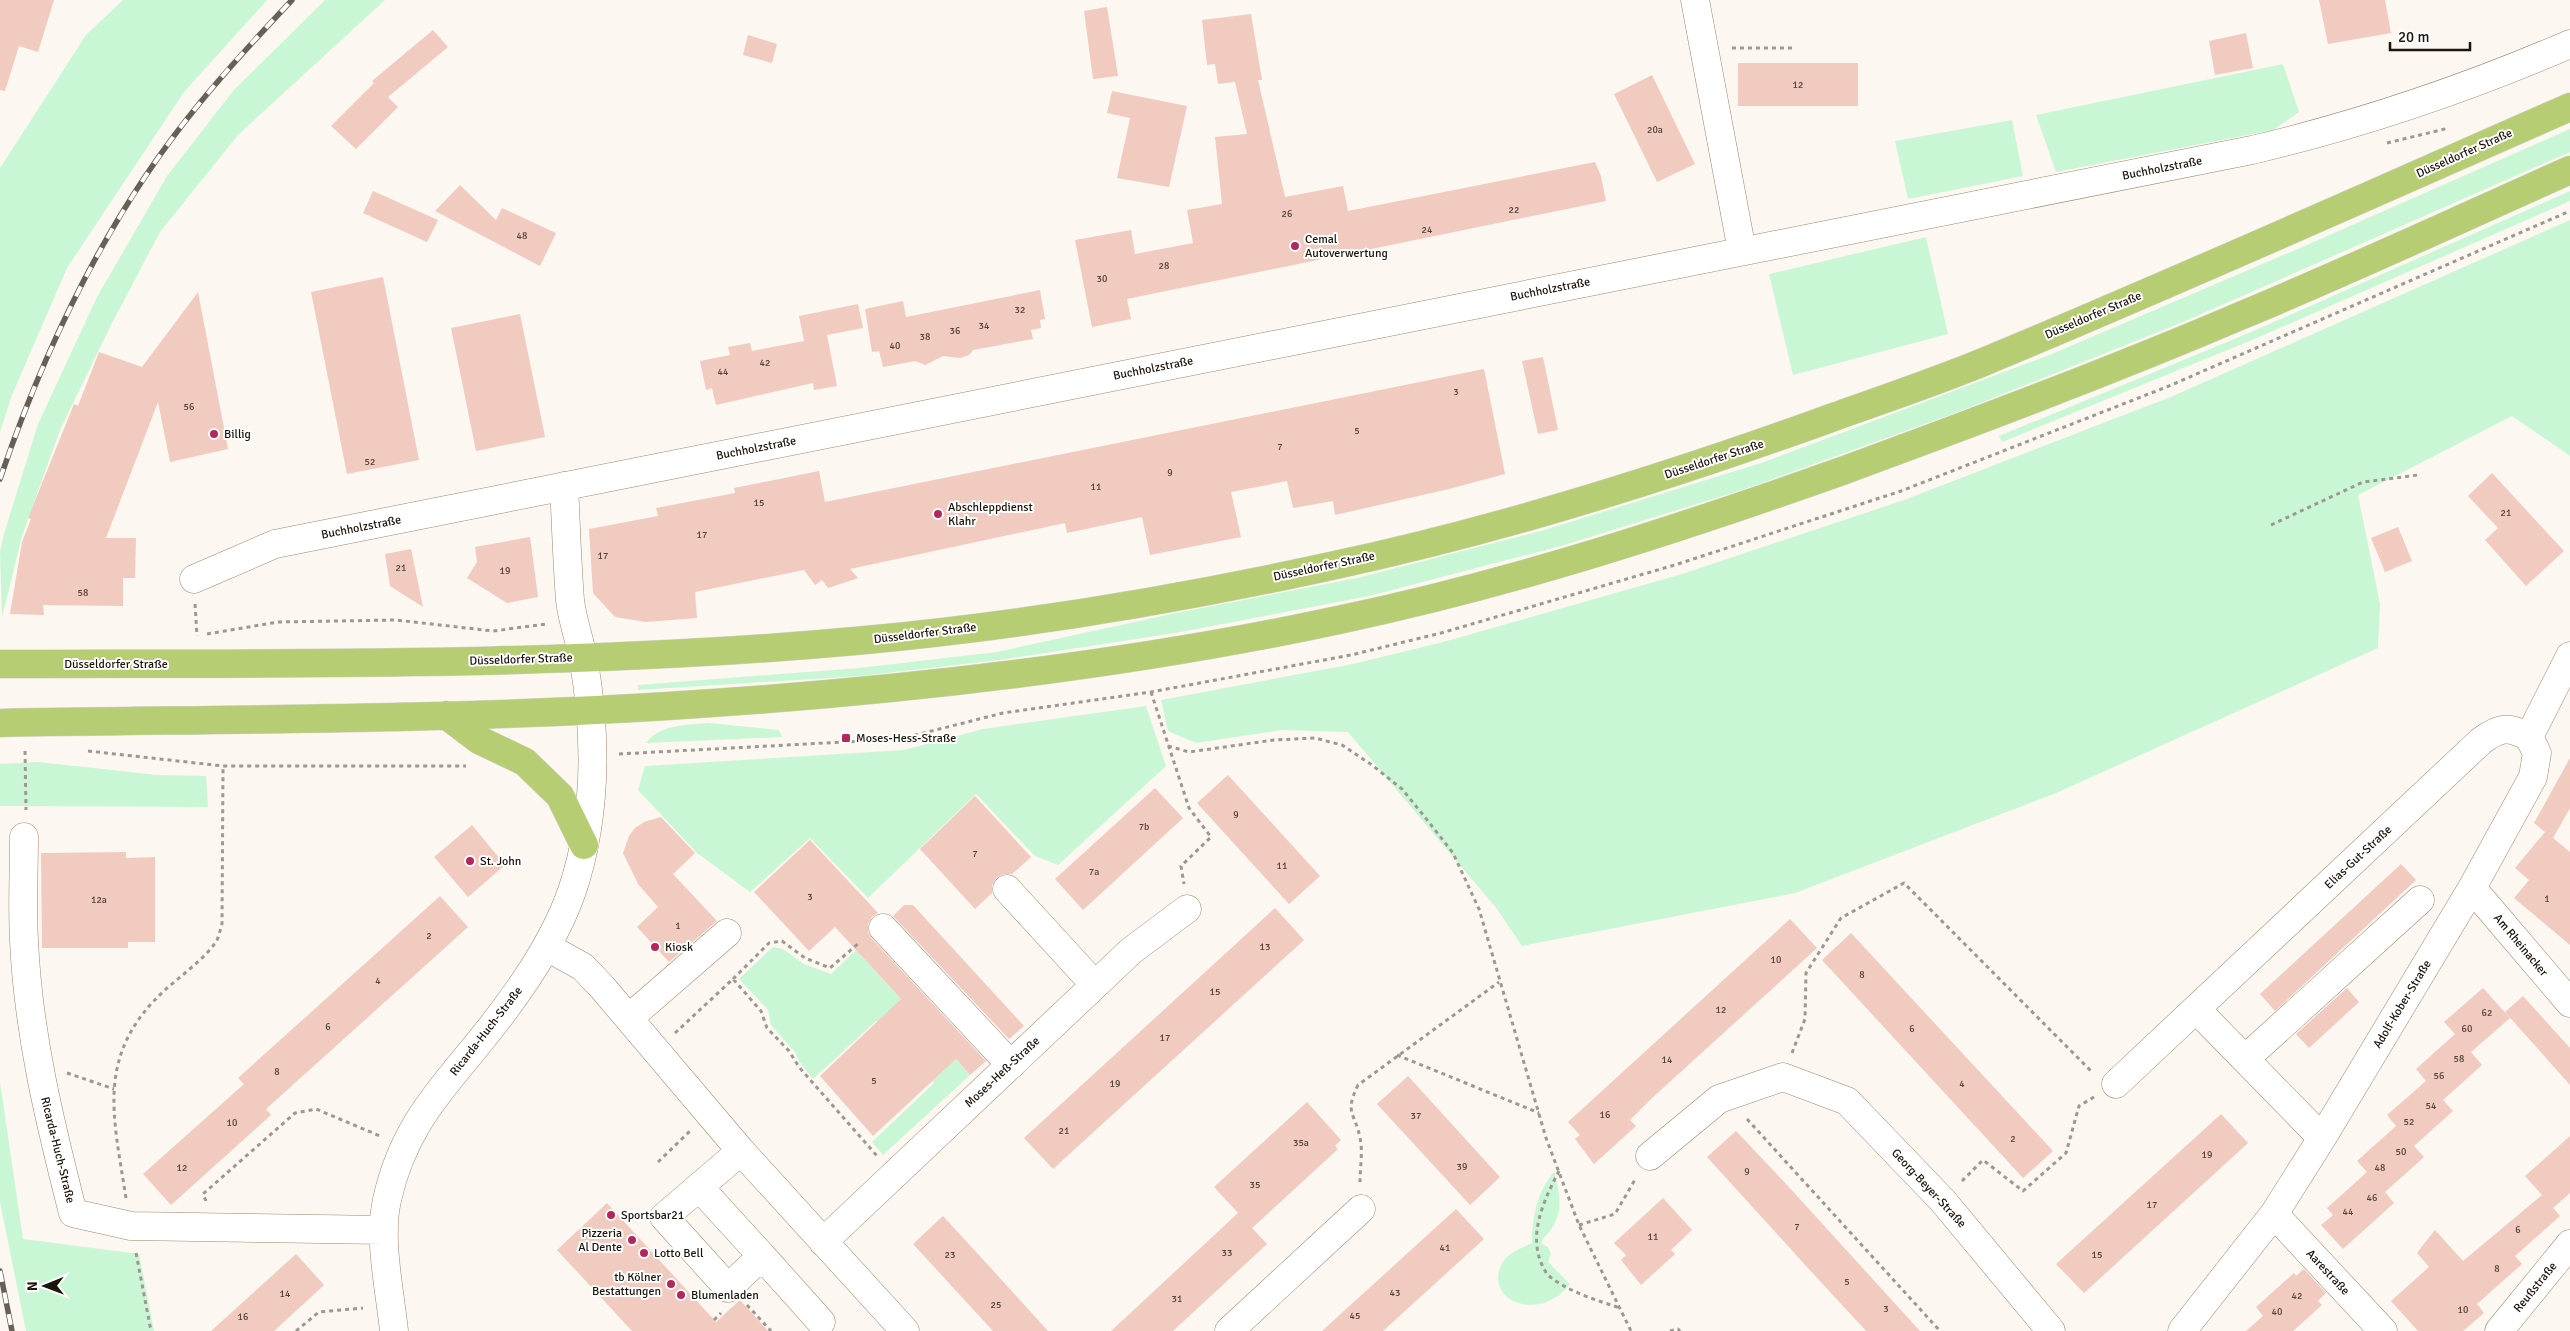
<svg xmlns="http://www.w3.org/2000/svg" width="2570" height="1331" font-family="Signika,sans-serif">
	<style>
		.green { fill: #c9f7d5 }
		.building { fill: #f1cbc0 }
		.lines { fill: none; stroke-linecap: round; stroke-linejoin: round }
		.minor-casing { stroke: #9f876e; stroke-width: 29 }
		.major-casing { stroke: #d6d5d3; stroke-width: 29 }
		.path { stroke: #9e9890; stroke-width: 3; stroke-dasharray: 4 4; stroke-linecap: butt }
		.minor { stroke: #fff; stroke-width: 28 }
		.major { stroke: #b6cd73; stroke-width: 28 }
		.rail-casing { stroke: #676057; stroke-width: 5.5 }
		.rail { stroke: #fff; stroke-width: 4; stroke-dasharray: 11; stroke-linecap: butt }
		.poi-dot { fill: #b5275a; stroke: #fff; stroke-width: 2 }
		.labels { text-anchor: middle; stroke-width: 4; stroke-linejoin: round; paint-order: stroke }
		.number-label { font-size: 10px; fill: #524238 }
		.street-label { font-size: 12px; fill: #1d140a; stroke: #fff }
		.poi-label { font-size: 12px; fill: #1d140a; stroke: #fff; text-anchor: start }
	</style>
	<rect width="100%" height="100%" fill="#fcf7f1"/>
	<path class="green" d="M123 0H267L184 92 67 268 12 395 0 432V168L86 35Z
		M325 0H385L238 135 160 232 112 323 60 430 22 536 2 617 0 552 4 534 38 424 97 297 167 176 233 91Z
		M2283 64 2299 112 2273 130 2056 172 2036 115Z
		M2012 120 2023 176 1908 199 1895 141Z
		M2570 129V152L2183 322 1958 412 1742 490 1561 546 1369 596 1181 632 999 660 860 676 638 690V685L859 668 997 652 1176 613 1357 578 1541 531 1761 463 2047 356 2300 248Z
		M2570 191V201L2252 340 2002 442 1999 436 2249 333Z
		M2570 220V456L2512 416 2358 495 2380 604 2378 648 2056 793 1795 893 1522 946 1497 909 1348 732 1282 730 1196 743 1168 731 1161 700 1353 664 1443 642 1682 574 1904 500 2173 396Z
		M1926 237 1948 334 1793 375 1769 274Z
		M1146 706 1166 766 1058 865 1035 856 976 794 868 898 810 838 750 892 697 853 638 790 645 766 904 750 983 729Z
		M709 723 779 730 782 737 646 743C661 724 686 725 709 723Z
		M38 762 158 775 206 776 208 807 0 806V764Z
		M773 947 783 949 804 964 831 974 856 950 970 1075 883 1155 872 1142 934 1083 876 1021 813 1079 799 1061 795 1052 771 1025 768 1010 739 979Z
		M0 1082 23 1239 139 1254 154 1331H26L0 1202Z
		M1554 1172C1562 1200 1564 1218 1542 1240V1244L1548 1247 1551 1254 1548 1262 1570 1284C1536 1327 1478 1296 1505 1259 1511 1252 1524 1247 1532 1243 1532 1218 1537 1191 1554 1172Z"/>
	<path class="building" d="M0 0H54L38 52 19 46 5 91 0 90Z
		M2319 0H2385L2391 33 2328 44Z
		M1107 7 1118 76 1093 79 1084 11Z
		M1251 14 1262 80H1258L1285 197 1343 186 1348 211 1595 162 1601 176 1606 201 1127 299 1131 319 1092 327 1075 240 1131 230 1135 254 1193 243 1187 210 1222 204 1215 137 1247 134 1235 82 1218 84 1215 64 1207 65 1202 20Z
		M433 30 448 47 388 97 398 107 356 149 331 126 374 83 372 81Z
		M2246 33 2253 68 2215 75 2209 41Z
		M748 35 777 44 772 63 743 55Z
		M1738 63H1858V106H1738Z
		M1652 75 1695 164 1657 182 1614 94Z
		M1112 91 1187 106 1169 187 1117 178 1130 118 1107 113Z
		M460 185 496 220 502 208 556 233 540 266 435 211Z
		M373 191 438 220 427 242 363 213Z
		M383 277 419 460 347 474 311 292Z
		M1040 290 1045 319 1040 320 1041 328 1031 330 1033 339 973 350 969 355 960 358 943 356 925 365 915 361 883 367 879 351 872 352 865 309 903 301 906 317Z
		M198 292 228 449 170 462 158 402 106 538H136L135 578H123V606L43 605 44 615 10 614 22 542 31 519 28 518 74 404 78 406 99 352 142 367Z
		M858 304 863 328 827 335 837 386 814 390 813 383 716 405 712 388 706 390 700 361 730 355 728 347 750 343 752 351 804 341 799 316Z
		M520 314 545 437 476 451 451 328Z
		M1543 357 1558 430 1538 434 1522 361Z
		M1484 369 1505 474 1449 489 1335 515 1333 501 1293 508 1287 481 1231 492 1241 537 1150 555 1142 517 1067 533 1065 523 850 569 858 578 828 588 822 580 815 585 804 570 695 592 697 618 646 622 615 617 593 593 589 529 658 516 656 508 735 493 734 488 819 471 825 502Z
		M2492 473 2564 551 2526 586 2485 540 2498 528 2468 496Z
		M2398 527 2412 561 2385 572 2371 538Z
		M530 537 538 597 507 603 467 578 477 562 475 547Z
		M411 549 423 607 390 586 385 554Z
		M2570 758V808L2553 838 2570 852V945L2514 898 2529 880 2515 868 2545 832 2534 823Z
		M1228 775 1320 876 1289 904 1197 803Z
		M1155 788 1183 818 1083 910 1055 879Z
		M975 796 1031 857 1012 874H1003L996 878 992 885V893L975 909 920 849Z
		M661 817 695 853 673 874 717 921 669 962 637 927 658 907 638 884 623 853 629 836 635 828 644 822Z
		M472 825 505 865 468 897 434 857Z
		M810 840 878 913 872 917 868 924V932L872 939 986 1061 970 1075 956 1059 873 1136 820 1076 901 999 835 927 809 951 754 892Z
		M126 852V858L155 857V942H128V948H42L41 853Z
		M2401 864 2416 880 2275 1011 2260 994Z
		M440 896 468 927 266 1109 271 1115 171 1205 143 1174 244 1084 238 1078Z
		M904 905H913L1024 1026 1009 1039 893 916Z
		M1275 908 1304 940 1053 1169 1024 1138Z
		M1790 919 1817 948 1652 1098 1630 1120 1636 1126 1594 1164 1575 1139 1580 1135 1568 1122Z
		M1851 933 2053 1151 2023 1178 1822 960Z
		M2347 988 2359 1002 2309 1048 2296 1034Z
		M2483 988 2510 1018 2471 1052 2482 1065 2443 1100 2453 1111 2414 1146 2424 1157 2385 1192 2394 1203 2343 1249 2321 1225 2333 1215 2327 1208 2367 1172 2357 1161 2396 1126 2387 1115 2426 1081 2416 1069 2455 1034 2444 1022Z
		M2523 996 2570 1048V1085L2505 1012Z
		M1408 1076 1500 1177 1470 1205 1377 1104Z
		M1307 1102 1341 1140 1335 1146 1338 1149 1252 1228 1267 1244 1173 1331H1111L1238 1213 1214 1187Z
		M2221 1114 2248 1143 2084 1293 2056 1264Z
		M1736 1131 1787 1185 1920 1331H1866L1807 1267 1707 1157Z
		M2570 1136V1193L2553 1208 2550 1204 2560 1216 2515 1256 2522 1264 2477 1304 2484 1313 2463 1331H2418L2391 1301 2429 1267 2417 1253 2423 1245 2435 1230 2463 1261 2542 1195 2525 1176Z
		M1663 1198 1692 1230 1671 1250 1675 1254 1641 1285 1621 1260 1626 1255 1614 1243Z
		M607 1203 716 1322 740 1300 768 1331H632L557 1250Z
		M1456 1209 1484 1239 1383 1331H1322Z
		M943 1216 988 1265 1048 1331H993L913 1244Z
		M296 1254 324 1285 274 1331H211Z
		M2304 1269 2326 1293 2318 1301 2322 1305 2293 1331H2246L2263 1316 2256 1307 2294 1273 2296 1276Z"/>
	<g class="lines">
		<defs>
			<path id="minor" d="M1695 0 1742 251
				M194 579 275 544 2252 150C2358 125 2470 87 2570 44
				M2529 737 2570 656
				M24 837C24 871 22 905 24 940 28 1033 50 1123 73 1213L131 1226 384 1230
				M2472 888 2570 1003
				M1007 889 1095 985
				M883 928 1011 1065
				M547 947 583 967 602 987 741 1151 905 1331
				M2196 1009 2322 1138
				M629 1018 727 933
				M2245 1059 2420 900
				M2116 1084 2481 741C2500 727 2508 726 2529 737
				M1650 1156 1719 1099 1783 1077 1847 1101 1943 1201 2051 1331
				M699 1187 762 1256 728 1288 664 1217 741 1151
				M2274 1214 2383 1331
				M823 1242 1131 951 1187 909
				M762 1256 821 1322
				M394 1331C390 1291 378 1239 387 1200 406 1113 456 1077 505 1009 532 973 557 934 572 891 597 816 597 735 583 657 579 638 572 619 570 600 567 562 566 524 564 486
				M1229 1331 1361 1209
				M2182 1331 2274 1214 2322 1138 2472 888 2533 777 2537 753 2529 737
				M2499 1331 2570 1244"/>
			<path id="major" d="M0 664C285 663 571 667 855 641 1015 627 1175 600 1331 566 1501 530 1668 477 1831 418 1881 400 1932 383 1981 363 2179 281 2374 193 2570 107
				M446 715 479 740 525 762 560 796 584 845
				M0 723C222 719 446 720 668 706 894 692 1121 667 1343 619 1513 583 1679 529 1842 471 1976 422 2109 372 2240 316 2351 270 2460 219 2570 170"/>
		</defs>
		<use href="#minor" class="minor-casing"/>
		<use href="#major" class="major-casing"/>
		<path class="path" d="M1732 48H1796
			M2387 143 2449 128
			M2271 525 2363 482 2418 475
			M195 604 197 636
			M207 634 278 622 396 620 493 631 546 624
			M1151 692 1189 808 1211 837 1181 866 1184 884
			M1168 746 1189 752 1274 740 1315 738 1342 745 1372 765 1402 789 1428 821 1453 853 1479 909 1546 1138 1579 1225 1631 1331
			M25 751 26 810
			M88 751 223 766H466
			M619 754 900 739 1003 713 1151 692 1351 655 1441 633 1678 564 1901 491 2169 386 2570 211
			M733 979 769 943 782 941 805 958 830 968 860 942
			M675 1033 733 979 761 1011 767 1028 789 1051 799 1067 877 1156
			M1792 1053 1805 1019 1806 973 1841 918 1904 883 2092 1072
			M1397 1055 1539 1113
			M67 1073 114 1089
			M1747 1119 1940 1331
			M658 1162 690 1131
			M1559 1171C1544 1200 1527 1235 1543 1267 1545 1270 1546 1274 1549 1276 1569 1292 1596 1300 1620 1308
			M1962 1181 1983 1160 2023 1191 2066 1153 2079 1106 2094 1097
			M1360 1182C1360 1168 1363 1151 1360 1138 1355 1112 1344 1114 1358 1085L1499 982
			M126 1198C113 1114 95 1054 166 989 182 975 203 960 216 942 219 937 220 930 222 924L223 766
			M206 1201 203 1194 295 1113 316 1109 380 1136
			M1579 1225 1615 1214 1636 1178
			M136 1253 151 1331
			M747 1305 771 1331
			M714 1320 721 1313
			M296 1331 319 1312 363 1308
			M1670 1331 1678 1329 1680 1331"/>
		<use href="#minor" class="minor"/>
		<use href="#major" class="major"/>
		<defs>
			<path id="rail" d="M0 479C45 347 110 212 199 104 228 68 260 34 292 0
				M0 1271 12 1331"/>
		</defs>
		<use href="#rail" class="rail-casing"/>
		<use href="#rail" class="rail"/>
	</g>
	<g class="poi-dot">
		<circle cx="1295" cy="246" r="5"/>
		<circle cx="214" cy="434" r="5"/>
		<circle cx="938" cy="514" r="5"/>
		<rect x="841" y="733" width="10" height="10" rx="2.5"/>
		<circle cx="470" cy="861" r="5"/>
		<circle cx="655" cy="947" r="5"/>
		<circle cx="611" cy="1215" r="5"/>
		<circle cx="632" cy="1240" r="5"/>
		<circle cx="644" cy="1253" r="5"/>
		<circle cx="671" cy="1284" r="5"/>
		<circle cx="681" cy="1295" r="5"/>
	</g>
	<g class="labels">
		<g class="number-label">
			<text x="1798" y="88">12</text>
			<text x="1655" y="133">20a</text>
			<text x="1514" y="213">22</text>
			<text x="1287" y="217">26</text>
			<text x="1427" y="233">24</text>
			<text x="522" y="239">48</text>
			<text x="1164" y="269">28</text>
			<text x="1102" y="282">30</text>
			<text x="1020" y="313">32</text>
			<text x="984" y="329">34</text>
			<text x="955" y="334">36</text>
			<text x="925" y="340">38</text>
			<text x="895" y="349">40</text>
			<text x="765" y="366">42</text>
			<text x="723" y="375">44</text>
			<text x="1456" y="395">3</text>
			<text x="189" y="410">56</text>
			<text x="1357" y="434">5</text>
			<text x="1280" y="450">7</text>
			<text x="370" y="465">52</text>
			<text x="1170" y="476">9</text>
			<text x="1096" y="490">11</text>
			<text x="759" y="506">15</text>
			<text x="2506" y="516">21</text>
			<text x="702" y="538">17</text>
			<text x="603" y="559">17</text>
			<text x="401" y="571">21</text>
			<text x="505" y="574">19</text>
			<text x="83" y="596">58</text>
			<text x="1236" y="818">9</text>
			<text x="1144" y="830">7b</text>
			<text x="975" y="857">7</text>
			<text x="1282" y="869">11</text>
			<text x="1094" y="875">7a</text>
			<text x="810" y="900">3</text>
			<text x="2547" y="902">1</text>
			<text x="99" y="903">12a</text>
			<text x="678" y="929">1</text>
			<text x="429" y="939">2</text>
			<text x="1265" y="950">13</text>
			<text x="1776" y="963">10</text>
			<text x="1862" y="978">8</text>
			<text x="378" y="984">4</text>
			<text x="1215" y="995">15</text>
			<text x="1721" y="1013">12</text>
			<text x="2487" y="1016">62</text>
			<text x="328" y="1030">6</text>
			<text x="1912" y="1032">6</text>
			<text x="2467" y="1032">60</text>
			<text x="1165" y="1041">17</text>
			<text x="2459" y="1062">58</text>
			<text x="1667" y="1063">14</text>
			<text x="277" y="1075">8</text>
			<text x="2439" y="1079">56</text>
			<text x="874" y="1084">5</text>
			<text x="1115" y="1087">19</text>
			<text x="1962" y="1087">4</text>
			<text x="2431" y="1109">54</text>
			<text x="1605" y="1118">16</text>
			<text x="1416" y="1119">37</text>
			<text x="2409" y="1125">52</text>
			<text x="232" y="1126">10</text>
			<text x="1064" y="1134">21</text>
			<text x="2013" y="1142">2</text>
			<text x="1301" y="1146">35a</text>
			<text x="2401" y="1155">50</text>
			<text x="2207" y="1158">19</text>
			<text x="1462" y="1170">39</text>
			<text x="182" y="1171">12</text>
			<text x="2380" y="1171">48</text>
			<text x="1747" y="1175">9</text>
			<text x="1255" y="1188">35</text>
			<text x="2372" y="1201">46</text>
			<text x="2152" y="1208">17</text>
			<text x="2348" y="1215">44</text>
			<text x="1797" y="1230">7</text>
			<text x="2518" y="1233">6</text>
			<text x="1653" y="1240">11</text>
			<text x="1445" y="1251">41</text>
			<text x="1227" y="1256">33</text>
			<text x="950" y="1258">23</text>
			<text x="2097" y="1258">15</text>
			<text x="2497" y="1272">8</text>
			<text x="1847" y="1285">5</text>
			<text x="1395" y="1296">43</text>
			<text x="285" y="1297">14</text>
			<text x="2297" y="1299">42</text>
			<text x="1177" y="1302">31</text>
			<text x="996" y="1308">25</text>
			<text x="1886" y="1312">3</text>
			<text x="2463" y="1313">10</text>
			<text x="2277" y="1315">40</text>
			<text x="1355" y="1319">45</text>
			<text x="243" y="1320">16</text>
		</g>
		<g class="street-label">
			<text transform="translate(2464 153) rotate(-24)" y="4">Düsseldorfer Straße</text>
			<text transform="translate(2162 168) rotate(-11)" y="4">Buchholzstraße</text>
			<text transform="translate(1550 289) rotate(-11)" y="4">Buchholzstraße</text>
			<text transform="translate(2093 315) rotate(-23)" y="4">Düsseldorfer Straße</text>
			<text transform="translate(1153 368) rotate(-11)" y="4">Buchholzstraße</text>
			<text transform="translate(756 448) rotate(-11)" y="4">Buchholzstraße</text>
			<text transform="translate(1714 459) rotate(-18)" y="4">Düsseldorfer Straße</text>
			<text transform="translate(361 527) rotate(-11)" y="4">Buchholzstraße</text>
			<text transform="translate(1324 566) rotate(-12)" y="4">Düsseldorfer Straße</text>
			<text transform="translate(925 633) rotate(-7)" y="4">Düsseldorfer Straße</text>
			<text transform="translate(521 659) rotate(-2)" y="4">Düsseldorfer Straße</text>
			<text x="116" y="668">Düsseldorfer Straße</text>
			<text transform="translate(2358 857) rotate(-43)" y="4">Elias-Gut-Straße</text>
			<text transform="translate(2521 945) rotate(50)" y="4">Am Rheinacker</text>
			<text transform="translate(2402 1004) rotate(-59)" y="4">Adolf-Kober-Straße</text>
			<text transform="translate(486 1031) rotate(-52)" y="4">Ricarda-Huch-Straße</text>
			<text transform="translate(1002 1072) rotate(-43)" y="4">Moses-Heß-Straße</text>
			<text transform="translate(58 1150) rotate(76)" y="4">Ricarda-Huch-Straße</text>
			<text transform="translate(1929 1188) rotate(47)" y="4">Georg-Beyer-Straße</text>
			<text transform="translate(2328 1272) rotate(47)" y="4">Aarestraße</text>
			<text transform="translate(2535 1287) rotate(-51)" y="4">Reußstraße</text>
		</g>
		<g class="poi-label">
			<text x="1305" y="243">Cemal<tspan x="1305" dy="14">Autoverwertung</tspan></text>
			<text x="224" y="438">Billig</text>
			<text x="948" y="511">Abschleppdienst<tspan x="948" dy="14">Klahr</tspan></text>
			<text x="856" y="742">Moses-Hess-Straße</text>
			<text x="480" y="865">St. John</text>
			<text x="665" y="951">Kiosk</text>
			<text x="621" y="1219">Sportsbar21</text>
			<text x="622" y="1237" text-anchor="end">Pizzeria<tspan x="622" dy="14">Al Dente</tspan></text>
			<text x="654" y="1257">Lotto Bell</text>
			<text x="661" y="1281" text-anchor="end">tb Kölner<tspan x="661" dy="14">Bestattungen</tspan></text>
			<text x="691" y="1299">Blumenladen</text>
		</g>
	</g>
	<g transform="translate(45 1286) rotate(269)" stroke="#ffffff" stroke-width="4" paint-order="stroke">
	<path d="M0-4L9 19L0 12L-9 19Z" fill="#1d140a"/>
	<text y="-8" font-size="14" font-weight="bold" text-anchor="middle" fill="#1d140a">N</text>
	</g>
	<path d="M2390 42v8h80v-8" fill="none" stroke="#1d140a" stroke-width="2.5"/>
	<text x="2398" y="42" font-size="15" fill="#1d140a" stroke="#ffffff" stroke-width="4" paint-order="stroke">20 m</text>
</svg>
